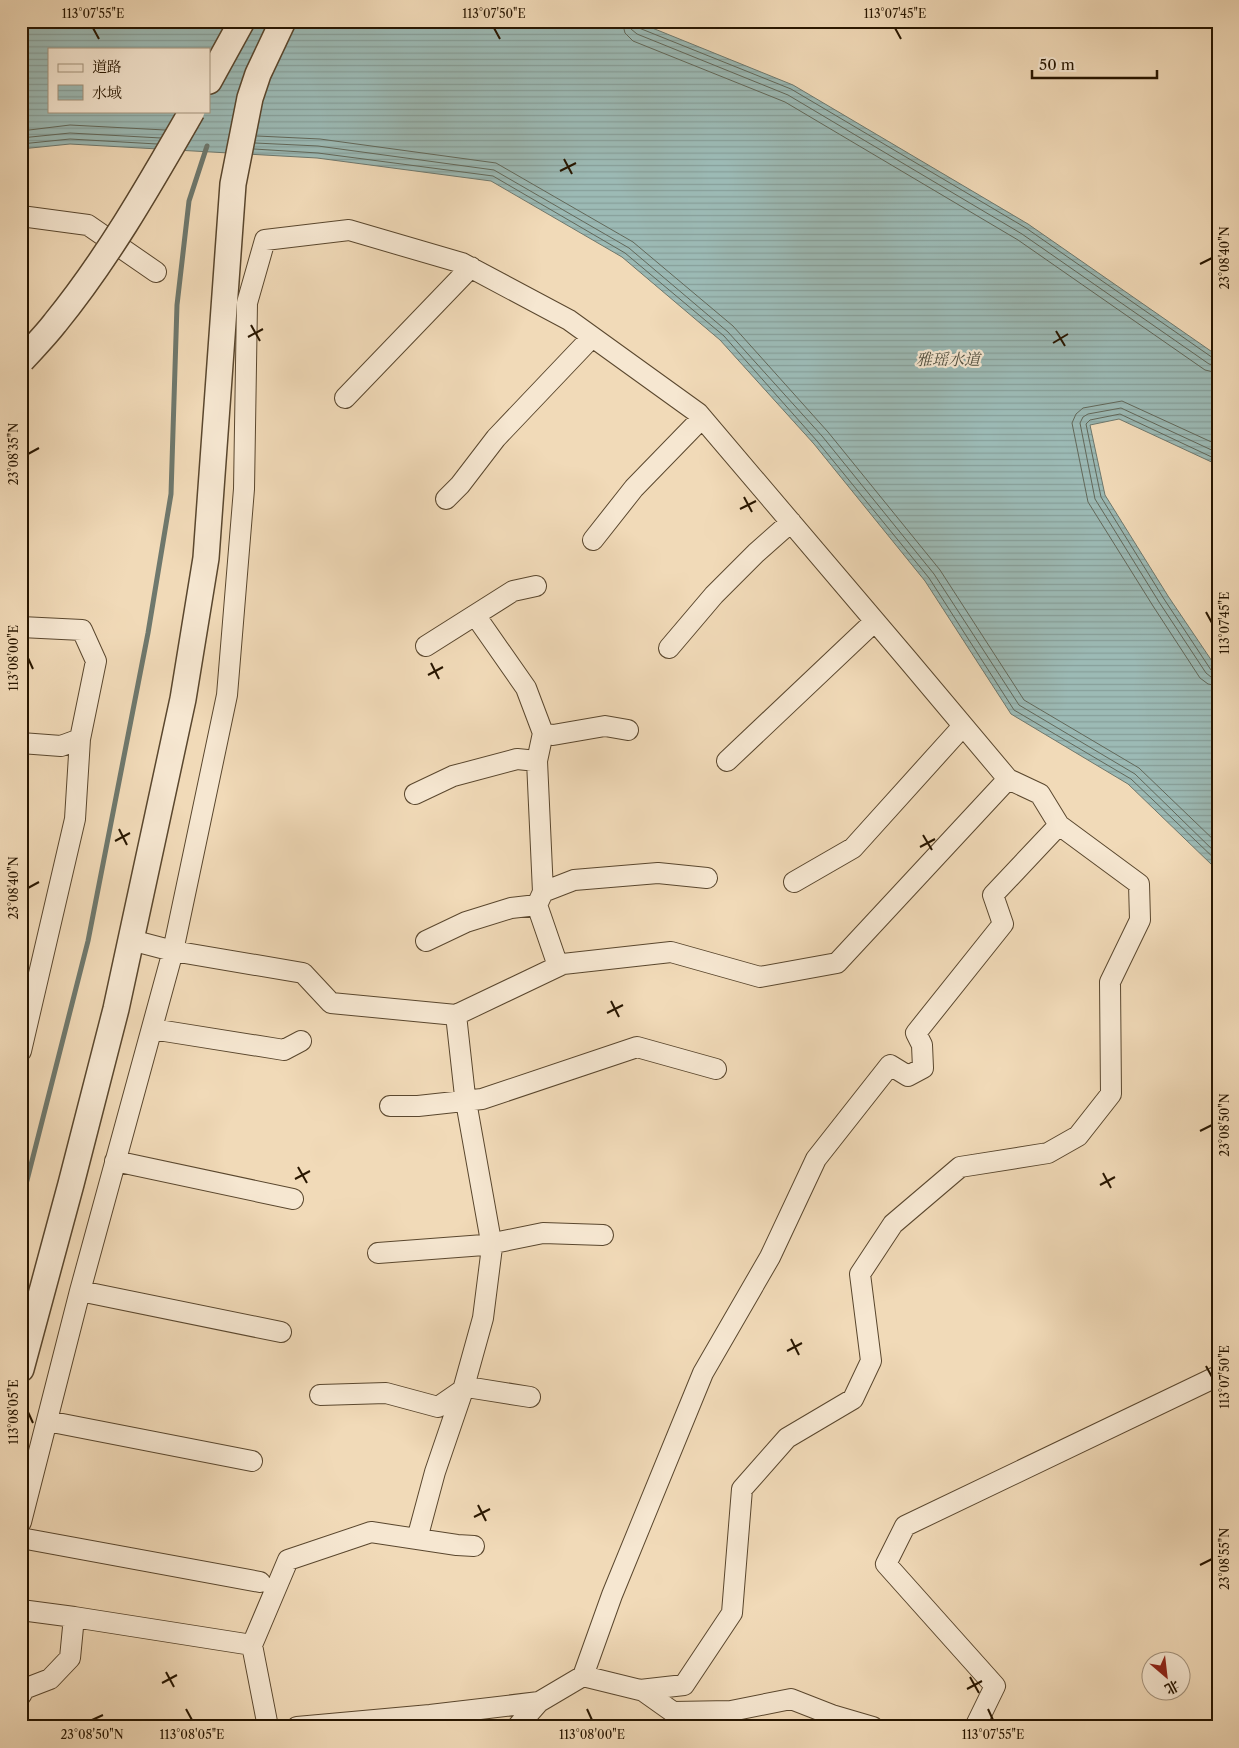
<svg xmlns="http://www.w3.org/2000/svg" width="1239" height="1748" font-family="'Libre Caslon Text','Noto Serif SC',serif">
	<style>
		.water { fill: url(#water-rules); stroke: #6e786d; fill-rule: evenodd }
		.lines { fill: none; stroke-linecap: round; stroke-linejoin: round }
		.shore { stroke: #62685a; stroke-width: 1 }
		.stream { stroke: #6e786d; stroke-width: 5 }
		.minor-casing { stroke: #5a472e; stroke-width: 22 }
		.tertiary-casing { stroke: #5a472e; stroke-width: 28 }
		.minor { stroke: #f6e7d1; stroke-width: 20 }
		.tertiary { stroke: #f6e7d1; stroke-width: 25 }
		.tertiary-bridge-casing { stroke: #5a472e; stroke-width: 28; stroke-linecap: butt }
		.tertiary-bridge { stroke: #f6e7d1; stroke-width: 25 }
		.ticks { fill: none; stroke: #281600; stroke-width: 2 }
		.labels { text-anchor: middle; stroke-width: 4.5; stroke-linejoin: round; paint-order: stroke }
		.water-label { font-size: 16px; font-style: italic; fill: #514f3f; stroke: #f6e7d1 }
		.neatline { fill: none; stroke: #281600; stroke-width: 2 }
		.ticks-label { font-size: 12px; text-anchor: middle; fill: #281600 }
	</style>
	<defs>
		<pattern id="water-rules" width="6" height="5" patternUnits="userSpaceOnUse" patternTransform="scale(1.25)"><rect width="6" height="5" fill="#9cbab5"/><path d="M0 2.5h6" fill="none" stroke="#869f9a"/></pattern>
	</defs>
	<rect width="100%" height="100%" fill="#f1dab8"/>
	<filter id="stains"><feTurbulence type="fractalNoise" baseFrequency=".004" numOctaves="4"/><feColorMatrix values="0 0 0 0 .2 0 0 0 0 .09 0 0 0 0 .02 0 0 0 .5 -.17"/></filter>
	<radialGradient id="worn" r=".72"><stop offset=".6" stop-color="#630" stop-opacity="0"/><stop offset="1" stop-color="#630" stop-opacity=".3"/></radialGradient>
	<path class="water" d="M21 21H635L793 85 1028 224 1218 356V465L1119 419 1090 425 1105 495 1168 596 1218 670V868L1212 865 1128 784 1011 714 925 581 814 444 720 340 622 257 491 181 317 158 70 144 21 149ZM49 49H209V111H49Z"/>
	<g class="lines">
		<path class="shore" d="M622 21 625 33 633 41 785 102 1018 240 1205 370 1218 373
			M629 21 631 29 637 34 788 95 1022 234 1209 364 1218 366
			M636 21V25L639 28 791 89 1026 228 1213 358 1218 359
			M21 131 70 125 165 130
			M257 136 320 139 496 163 633 242 733 326 828 432 940 570 1024 700 1139 768 1218 844
			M21 138 70 133 161 138
			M255 143 318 146 494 170 629 248 728 332 822 436 934 574 1019 705 1135 774 1218 855
			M21 144 70 139 157 144
			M254 149 318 153 493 176 625 253 724 336 817 441 929 578 1014 710 1131 779 1218 862
			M1218 445 1122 401 1083 408 1076 414 1072 423 1088 502 1153 606 1200 678 1208 684 1218 686
			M1218 453 1121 408 1088 414 1083 417 1080 423 1095 499 1159 602 1206 673 1211 677 1218 678
			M1218 460 1120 414 1090 420 1086 424 1101 497 1164 599 1211 670 1218 672"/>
		<path class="stream" d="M21 1204 88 941 148 633 171 494 177 305 189 201 207 146"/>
		<defs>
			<path id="minor" d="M21 216 88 225 156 272
				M345 398 471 267
				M446 499 460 485 496 438 592 337
				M593 540 634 488 702 418
				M475 615 526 688 543 733 537 761 543 892 537 905 558 966
				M21 627 82 630 96 661 80 739 61 746 21 743
				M426 646 513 591 536 586
				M669 648 714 595 756 553 791 522
				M543 733 553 735 605 726 628 730
				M727 761 875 621
				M415 794 453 776 517 759 537 761
				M794 882 853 848 963 726
				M543 892 574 880 658 873 707 878
				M131 940 173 951 303 973 331 1003 456 1015 563 964 671 952 760 977 837 963 1008 779
				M426 941 466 922 511 908 537 905
				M152 1029 284 1050 301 1041
				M21 1051 75 819 80 739
				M390 1106H418L482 1099 637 1047 716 1069
				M115 1161 293 1199
				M378 1253 484 1245 543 1233 603 1235
				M80 1291 281 1332
				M320 1395 386 1393 438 1407 467 1387 530 1397
				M47 1421 252 1461
				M21 1522 80 1291 173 951 227 695 244 489 247 303 265 240 349 230 462 263 569 320 698 413 908 660 1008 779 1040 794 1059 825 1139 884 1140 920 1110 982 1111 1094 1078 1136 1048 1153 960 1167 893 1224 860 1274 871 1361 853 1399 787 1438 742 1489 732 1613 684 1685 640 1690 583 1676
				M21 1538 260 1582
				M417 1539 435 1472 463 1390 483 1318 492 1247 465 1096 456 1015
				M21 1610 74 1617 252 1645 268 1727
				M252 1645 288 1560 371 1532 457 1545 474 1546
				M642 1690 673 1712 731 1711 791 1699 832 1715 873 1727
				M21 1695 24 1689 50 1679 70 1658 74 1617
				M297 1727 430 1715 539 1702
				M517 1727 539 1702 583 1676 612 1595 703 1373 770 1257 816 1159 890 1065 908 1076 923 1068 922 1045 916 1033 1003 924 993 895 1059 825
				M975 1727 995 1686 886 1564 905 1526 1218 1376"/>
			<path id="tertiary" d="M209 81 242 21
				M21 1369 71 1184 116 1009 183 699 206 558 233 184 250 98 258 74 283 21"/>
		</defs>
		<use href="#minor" class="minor-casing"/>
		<use href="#tertiary" class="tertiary-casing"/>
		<use href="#minor" class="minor"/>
		<use href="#tertiary" class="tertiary"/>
		<defs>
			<path id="tertiary-bridge" d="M22 360C33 348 45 336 55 323 108 258 150 184 192 111"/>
		</defs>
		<use href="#tertiary-bridge" class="tertiary-bridge-casing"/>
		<use href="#tertiary-bridge" class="tertiary-bridge"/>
	</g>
	<path class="ticks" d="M93 28 99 39M494 28 500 39M895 28 901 39M564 159 572 174M560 171 576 163M1200 264 1212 258M251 325 260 341M1056 331 1065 346M248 337 263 329M1053 343 1068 334M28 454 39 448M744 497 752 512M740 509 756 501M1206 612 1212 623M28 658 33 669M431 663 439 679M428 675 443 667M119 829 127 845M923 835 932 850M115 841 130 833M920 847 935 839M28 888 39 882M611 1001 619 1017M607 1013 623 1005M1200 1131 1212 1125M298 1167 307 1183M1103 1173 1111 1188M295 1179 310 1171M1100 1185 1115 1177M791 1339 799 1355M787 1351 802 1343M1206 1366 1212 1377M28 1412 33 1423M478 1505 486 1521M474 1517 490 1509M1200 1565 1212 1559M166 1672 174 1687M970 1677 979 1693M162 1683 177 1675M967 1689 982 1681M186 1709 192 1720M587 1709 592 1720M988 1709 993 1720M92 1720 103 1715"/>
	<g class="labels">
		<g class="water-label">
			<text x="948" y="365">雅瑶水道</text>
		</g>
	</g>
	<rect width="1239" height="1748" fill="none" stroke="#f1dab8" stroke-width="55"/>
	<rect x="48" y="48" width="162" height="65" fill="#f6e7d1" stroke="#a4937d"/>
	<rect x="58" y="64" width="25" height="8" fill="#f6e7d1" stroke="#a4937d"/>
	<text x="92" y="72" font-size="15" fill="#281600">道路</text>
	<rect x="58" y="85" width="25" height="15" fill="url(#water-rules)" stroke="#a4937d"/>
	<text x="92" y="98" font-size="15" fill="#281600">水域</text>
	<g transform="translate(1166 1676) rotate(152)"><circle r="24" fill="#f6e7d1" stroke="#a4937d"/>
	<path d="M0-4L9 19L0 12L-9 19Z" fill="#8f2418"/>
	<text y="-8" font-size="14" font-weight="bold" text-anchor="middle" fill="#281600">北</text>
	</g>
	<path d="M1032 70v8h125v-8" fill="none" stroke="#281600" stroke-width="2.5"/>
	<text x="1039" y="70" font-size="15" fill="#281600" stroke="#f6e7d1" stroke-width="4" paint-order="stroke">50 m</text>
	<rect x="28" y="28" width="1184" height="1692" class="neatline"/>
	<g class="ticks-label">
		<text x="93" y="18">113°07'55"E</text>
		<text x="494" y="18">113°07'50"E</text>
		<text x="895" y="18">113°07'45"E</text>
		<text transform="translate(1225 258) rotate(-90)" y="4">23°08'40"N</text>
		<text transform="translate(14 454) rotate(-90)" y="4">23°08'35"N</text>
		<text transform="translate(1225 623) rotate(-90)" y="4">113°07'45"E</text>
		<text transform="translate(14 658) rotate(-90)" y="4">113°08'00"E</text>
		<text transform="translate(14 888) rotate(-90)" y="4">23°08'40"N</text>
		<text transform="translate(1225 1125) rotate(-90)" y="4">23°08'50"N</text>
		<text transform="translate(1225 1377) rotate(-90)" y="4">113°07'50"E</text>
		<text transform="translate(14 1412) rotate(-90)" y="4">113°08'05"E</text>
		<text transform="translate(1225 1559) rotate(-90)" y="4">23°08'55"N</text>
		<text x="92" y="1739">23°08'50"N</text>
		<text x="192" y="1739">113°08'05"E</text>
		<text x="592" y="1739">113°08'00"E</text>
		<text x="993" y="1739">113°07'55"E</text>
	</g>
	<rect width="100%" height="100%" filter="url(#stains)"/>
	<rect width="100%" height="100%" fill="url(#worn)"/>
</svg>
